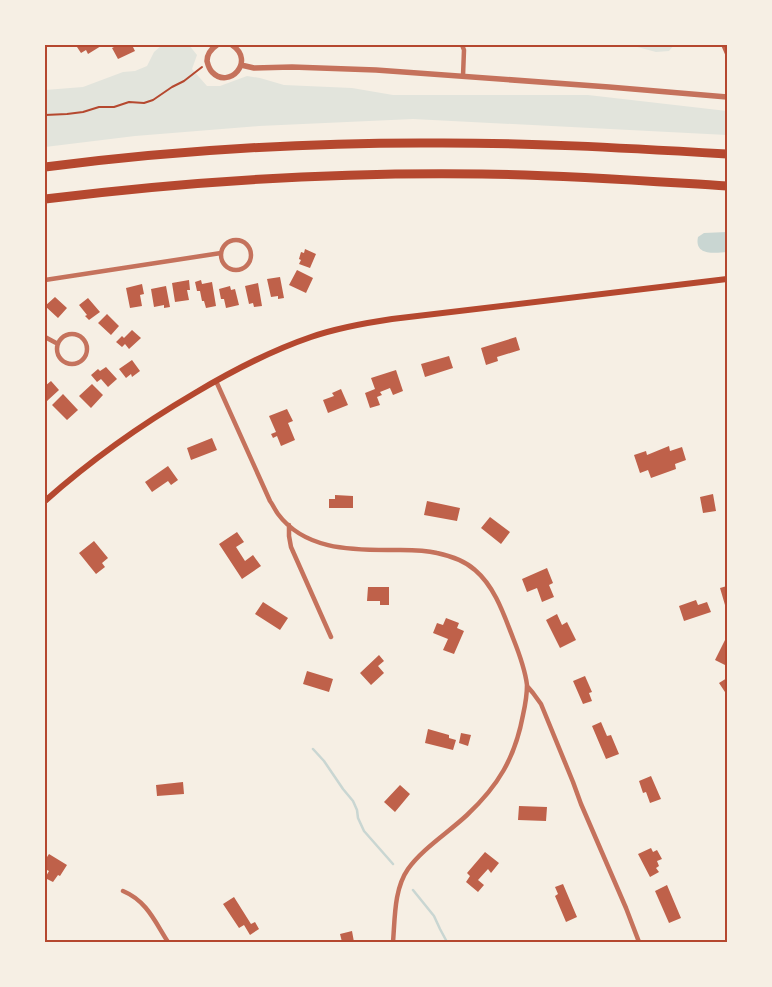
<svg xmlns="http://www.w3.org/2000/svg" width="772" height="987" font-family="Roboto,sans-serif">
	<style>
		.green { fill: #e2e4dc }
		.water { fill: #c9d6d2 }
		.lines { fill: none; stroke-linecap: round; stroke-linejoin: round }
		.stream { stroke: #c9d6d2; stroke-width: 2.5 }
		.building { fill: #bf614a }
		.path { stroke: #b5482f; stroke-width: 2 }
		.minor { stroke: #c5725c; stroke-width: 4.5 }
		.tertiary { stroke: #c5725c; stroke-width: 5.5 }
		.secondary { stroke: #b5482f; stroke-width: 6 }
		.motorway { stroke: #b5482f; stroke-width: 9 }
		.neatline { fill: none; stroke: #b5482f; stroke-width: 2 }
	</style>
	<rect width="100%" height="100%" fill="#f6efe4"/>
	<path class="green" d="M162 45H189L197 55 192 69 207 86H220L247 76 260 78 284 85 352 88 393 95H588L727 111V135L413 119 259 126 135 136 45 147V90L83 87 123 72 135 71 147 66 154 52Z
		M630 45H674L669 51 656 52Z"/>
	<path class="water" d="M727 232V252C715 253 694 256 698 237L704 233Z"/>
	<g class="lines">
		<path class="stream" d="M313 749 324 761 343 789 353 801 357 810 358 818 364 831 393 864
			M413 890 434 916 440 929 447 942"/>
	</g>
	<path class="building" d="M80 45H100L101 46 88 54 86 50 81 53 77 47Z
		M118 45H132L135 51 118 59 112 48Z
		M721 45H727V59Z
		M305 249 316 254 310 268 299 264 301 260 299 259 301 252 304 253Z
		M297 270 313 278 306 293 289 285Z
		M280 277 284 298 278 299V296L271 297 267 279Z
		M189 280 190 290H187L189 300 175 302 172 283Z
		M201 280 202 284 212 282 216 306 206 308 204 301H202L200 291H197L195 282Z
		M258 283 262 306 254 307 253 303 249 304 245 286Z
		M142 284 144 294 140 295 142 306 130 308 126 288Z
		M166 286 170 307 164 308V305L154 307 151 289Z
		M230 286 231 290 235 289 239 305 226 308 224 299H221L219 289Z
		M55 297 67 308 58 318 45 306Z
		M88 298 100 312 89 320 85 316 87 315 79 305Z
		M107 314 119 326 111 335 98 323Z
		M132 330 141 338 129 349 125 344 122 347 116 342 122 336 124 338Z
		M516 337 520 350 497 357 498 361 486 365 481 348Z
		M449 356 453 368 425 377 421 364Z
		M132 360 140 371 132 377 131 374 126 378 119 369Z
		M106 367 117 379 108 387 101 379 97 382 91 375 98 369 100 371Z
		M396 370 403 391 393 395 390 388 380 392 382 395 377 397 380 405 370 408 365 393 375 389 371 378Z
		M51 381 59 390 47 401 45 399V386Z
		M92 384 103 395 91 408 79 396Z
		M341 389 348 405 328 413 323 400 334 396 332 393Z
		M63 394 78 410 67 420 52 405Z
		M287 409 293 421 288 423 295 440 281 446 277 436 273 438 271 434 276 432 269 416Z
		M212 438 217 450 191 460 187 448Z
		M669 446 670 451 682 447 686 460 675 464 676 469 651 478 648 470 640 473 634 455 646 451 647 455Z
		M168 466 178 480 171 485 168 481 152 492 145 482Z
		M713 494 716 511 703 513 700 497Z
		M335 495 353 496V508H329V499H335Z
		M427 501 460 508 457 521 424 515Z
		M490 517 510 532 501 544 481 528Z
		M237 532 244 542 236 547 245 561 253 555 261 566 242 579 219 544Z
		M94 541 108 558 102 563 105 567 96 574 79 553Z
		M547 568 553 583 549 585 554 597 542 602 537 588 527 592 522 579Z
		M727 586V605H725L720 588Z
		M368 587H389V605H380V601H367Z
		M696 600 698 605 707 602 711 612 684 621 679 606Z
		M263 602 288 618 280 630 255 614Z
		M557 614 562 625 567 622 576 640 560 648 546 620Z
		M446 618 459 623 457 628 464 631 454 654 443 650 448 639 433 633 437 623 443 625Z
		M725 640 727 641V666L715 660Z
		M379 655 384 661 378 666 384 673 371 685 360 673Z
		M307 671 333 679 329 692 303 684Z
		M585 676 592 692 589 693 592 701 583 704 573 681Z
		M727 678V695L719 683Z
		M601 722 607 736 611 735 619 754 606 759 592 726Z
		M428 729 449 735V738L456 740 453 750 425 743Z
		M461 733 471 735 468 746 459 743Z
		M651 776 661 799 650 803 646 792 643 793 639 781Z
		M183 782 184 794 157 796 156 785Z
		M400 785 410 794 395 812 384 802Z
		M519 806 547 807 546 821 518 820Z
		M651 848 653 852 657 850 662 859 657 861 659 866 656 868 659 872 650 877 638 854Z
		M485 852 499 863 491 873 488 869 478 880 484 885 478 892 466 882 470 876 467 873Z
		M49 854 67 865 60 876 58 875 53 882 45 878 49 871 45 869V860Z
		M563 884 577 917 566 922 555 896 558 894 555 887Z
		M667 885 681 918 669 923 655 891Z
		M234 897 251 924 255 922 259 929 250 935 244 925 239 928 223 904Z
		M352 931 354 942H342L340 934Z"/>
	<g class="lines">
		<path class="path" d="M45 115 67 114 83 112 99 107H114L129 102 144 103 153 100 172 87 184 81 202 67"/>
		<path class="minor" d="M462 45 464 50 463 76
			M221 255a15 15 0 1 1 30 0a15 15 0 1 1-30 0Z
			M45 280 221 253
			M57 349a15 15 0 1 1 30 0a15 15 0 1 1-30 0Z
			M45 337 58 344
			M216 381 270 501C273 505 275 510 278 514 304 549 349 550 388 550 405 550 421 549 437 553 451 556 464 560 475 570 495 587 504 615 513 638 519 653 525 669 527 685 527 695 525 706 523 715 515 758 498 786 467 815 449 832 422 849 408 869 394 889 395 918 393 942
			M289 525V536L291 547 331 637
			M527 686 533 693 541 704 573 782 581 804 626 908 639 942
			M123 891C147 901 155 922 168 942"/>
		<path class="tertiary" d="M217 45C211 49 207 54 207 61 208 65 209 69 212 72 229 90 256 61 232 45
			M241 65 254 68 292 67 376 70 609 87 727 97"/>
		<path class="secondary" d="M45 501C91 460 142 424 195 393 232 371 270 351 311 337 337 328 365 323 392 319L727 279"/>
		<path class="motorway" d="M45 167C170 151 296 143 421 143 523 142 625 148 727 154
			M45 199C190 181 336 172 482 174 564 175 645 181 727 186"/>
	</g>
	<rect width="772" height="987" fill="none" stroke="#f6efe4" stroke-width="92"/>
	<rect x="46" y="46" width="680" height="895" class="neatline"/>
</svg>
